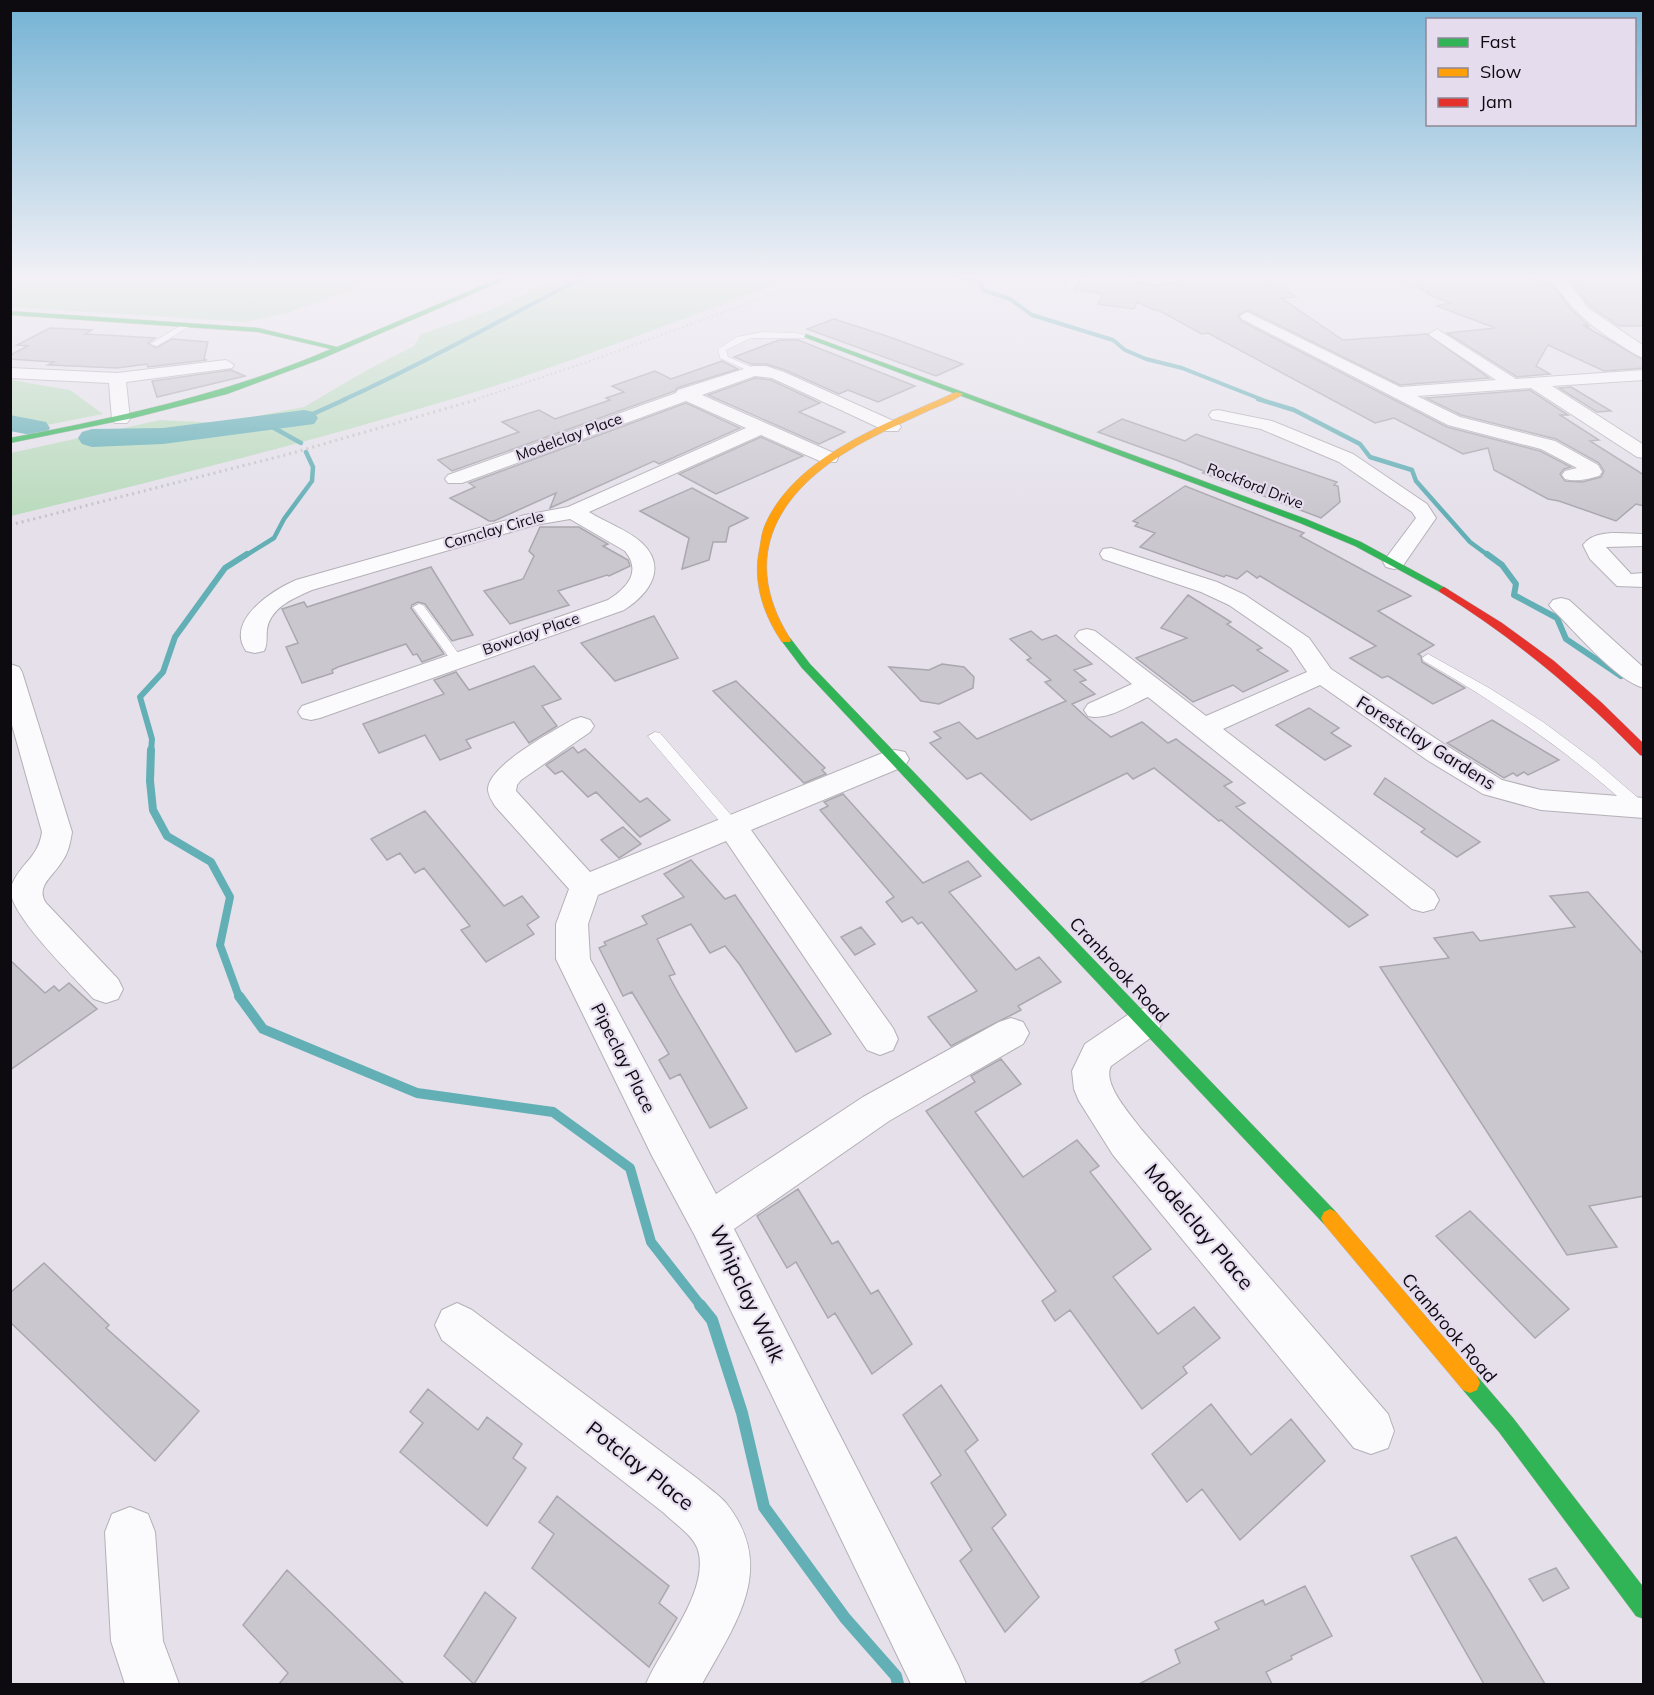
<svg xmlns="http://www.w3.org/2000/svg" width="1654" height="1695" font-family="Mulish,sans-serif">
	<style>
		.green { fill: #badbbd }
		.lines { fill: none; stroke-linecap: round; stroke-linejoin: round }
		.stream-far5 { stroke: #63afb6; stroke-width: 4 }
		.stream-far4 { stroke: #63afb6; stroke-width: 4.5 }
		.stream-far3 { stroke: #63afb6; stroke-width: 6 }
		.stream-far2 { stroke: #63afb6; stroke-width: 8 }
		.stream-far1 { stroke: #63afb6; stroke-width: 10 }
		.stream { stroke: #63afb6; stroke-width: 12 }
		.river { fill: #63afb6; fill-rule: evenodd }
		.building { fill: #cac7ce; stroke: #aba7af; stroke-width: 1.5 }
		.lane-casing { stroke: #b4b0b7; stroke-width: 1 }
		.street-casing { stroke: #b4b0b7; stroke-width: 2 }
		.fast-casing { stroke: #b4b0b7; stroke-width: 1 }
		.slow-casing { stroke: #b4b0b7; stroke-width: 1 }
		.jam-casing { stroke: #b4b0b7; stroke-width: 1 }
		.lane { fill: #fbfafc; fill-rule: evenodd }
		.street { fill: #fbfafc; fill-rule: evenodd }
		.fast { fill: #30b455; fill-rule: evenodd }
		.slow { fill: #ff9f0a; fill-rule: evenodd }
		.jam { fill: #e5322d; fill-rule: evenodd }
		.rail-far1 { stroke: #c5c3c6; stroke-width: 2; stroke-dasharray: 1.5 3; stroke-linecap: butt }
		.rail { stroke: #c5c3c6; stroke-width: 3; stroke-dasharray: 2 4; stroke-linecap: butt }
		.labels { text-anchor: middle; stroke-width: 4.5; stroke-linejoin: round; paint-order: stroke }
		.far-street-label { font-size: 15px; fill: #0d0a10; stroke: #e5dcee }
		.street-label { font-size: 18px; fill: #0d0a10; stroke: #e5dcee }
		.near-street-label { font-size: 21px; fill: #0d0a10; stroke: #e5dcee }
	</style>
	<rect width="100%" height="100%" fill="#e5e0ea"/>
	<path class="green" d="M11 276H372L350 290 287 313 246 322 11 307Z
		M563 276H802C705 309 610 348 513 380 347 433 179 475 11 516V453L160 420 219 423 304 407 367 370 414 346 421 334 488 311Z
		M11 380 70 390 103 414 11 432Z"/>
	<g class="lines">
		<path class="stream-far5" d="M947 276 979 282 983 290 1010 299 1032 315 1113 340 1125 350 1146 359 1182 368 1263 400
			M343 400C426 363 505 317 586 276"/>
		<path class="stream-far4" d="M1258 399 1294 410 1360 444 1370 457 1412 470 1416 481 1470 542 1489 556
			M304 418 346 399
			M267 424 301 443
			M245 556 274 538 284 519 312 481 313 467 306 452"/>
		<path class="stream-far3" d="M1487 554 1502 565 1516 584 1514 595 1557 618 1566 639 1621 676
			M151 751 152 739 140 697 163 672 175 637 225 568 247 554"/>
		<path class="stream-far2" d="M151 750 150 781 153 810 167 836 211 862 230 897 220 945 239 997"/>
		<path class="stream-far1" d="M239 996 263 1029 417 1093 553 1112 630 1168 651 1242 701 1306"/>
		<path class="stream" d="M700 1305 712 1320 742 1413 764 1507 845 1618 896 1676 898 1684"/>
		<path class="river" d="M304 410 314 412 318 418 314 424 163 444 92 447 82 444 78 438 82 432 92 429 163 428Z
			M10 415 46 422 50 428 46 434 36 436 10 431Z"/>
	</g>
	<path class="building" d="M1083 276H1134L1137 283 1156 285 1188 281 1192 276H1265L1296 297 1281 298 1343 340 1427 334 1489 378 1400 385 1248 310 1238 315 1241 321 1447 427 1540 451 1571 467 1564 469 1560 474 1565 481 1582 482 1601 477 1604 471 1599 463 1556 439 1461 415 1426 398 1530 390 1568 415H1560L1599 440 1590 441 1644 475V506L1636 504 1616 521 1559 501 1548 499 1494 470 1488 448 1463 454 1394 418 1375 423 1208 333 1202 334 1158 310H1154L1137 302 1134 309 1098 304 1104 294 1075 290Z
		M1394 276H1521L1553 285 1570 308 1589 326 1583 325 1644 360V368L1604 371 1548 345 1536 366 1550 374 1517 377 1447 333 1495 328 1437 306 1450 303 1425 293 1430 292 1394 279Z
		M1567 276H1644V326H1619L1590 306Z
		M834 319 887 336 963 364 936 376 807 329Z
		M50 328 92 330 85 334 155 338 148 343 156 348 172 339 208 342 204 359 207 360 148 367 147 364 117 368 48 365 54 362 10 359V355L28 346 17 345Z
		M779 340H798L915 386 878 402 848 390 839 394 785 370 766 364H751L734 357Z
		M722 361 738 369 677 388 675 391 452 471 438 460 519 432 502 422 539 410 555 419 610 400 606 398 624 392 612 386 655 371 671 379Z
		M231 370 245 376 157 397 152 381Z
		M755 378 771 380 820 403 799 412 845 432 819 444 708 395Z
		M1571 387 1611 411 1597 412 1559 388Z
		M686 403 740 428 659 464 654 461 550 508 556 493 494 521H489L450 498 475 487 469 483Z
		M1122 419 1185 441 1196 434 1337 482 1334 485 1338 486 1340 502 1321 518 1203 473 1206 472 1176 460 1098 432Z
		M761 437 803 456 716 494 679 474Z
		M1185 486 1304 533 1300 536 1411 596 1378 611 1434 645 1418 654 1421 656 1422 662 1465 688 1433 704 1388 676 1382 678 1350 658 1376 646 1260 576 1257 578 1247 571 1237 579 1226 575 1224 577 1140 547 1155 533 1135 526 1138 523 1133 521Z
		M692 488 748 518 729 527 726 542H713L709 560 682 569 689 538 640 511Z
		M540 527H579L608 544 603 546 628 560 630 566 609 576 607 575 558 591 569 605 510 624 484 591 523 579 534 556 529 551Z
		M431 567 473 635 452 641 425 604 418 602 412 605 411 608 444 654 422 662 417 654 413 655 406 644 338 667 332 670 333 673 302 683 286 647 298 643 282 609 304 602 307 607Z
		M1188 595 1231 622 1227 624 1262 648 1257 650 1288 671 1243 692 1233 685 1193 702 1136 658 1187 638 1161 628Z
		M654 616 678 658 615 681 581 643Z
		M1031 631 1042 640 1056 635 1092 664 1074 670 1086 680 1080 682 1095 694 1072 704 1086 717 1111 737 1142 722 1168 743 1176 739 1232 782 1224 786 1245 803 1236 807 1368 915 1349 927 1221 820 1219 821 1154 768 1133 779 1127 773 1031 820 981 773 967 779 930 743 941 738 934 732 959 722 977 739 1066 701 1045 682 1051 680 1027 660 1031 658 1010 639Z
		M942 664 964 667 974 677 973 688 939 704 921 701 889 667 929 670Z
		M534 666 561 699 542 706 557 726 529 743 514 722 466 740 471 748 440 760 425 735 379 753 363 724 444 694 434 680 456 672 469 690Z
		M736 681 825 768 822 770 826 774 804 783 713 691Z
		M1309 708 1339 728 1331 733 1351 746 1325 760 1276 725Z
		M1492 720 1507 729 1559 760 1528 775 1524 772 1517 776 1513 773 1504 778 1447 743Z
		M573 747 578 753 585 749 640 802 647 798 670 820 640 837 596 792 588 797 562 771 555 774 546 765Z
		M1385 778 1450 822 1480 842 1457 857 1421 832 1425 829 1374 794Z
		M843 794 923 883 968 861 981 876 949 892 1016 970 1039 957 1061 982 1018 1006 1021 1010 951 1046 928 1017 977 991 922 922 918 924 912 917 902 922 886 902 894 897 820 810 828 806 824 802Z
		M425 811 504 906 522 896 539 917 527 925 534 934 486 962 461 930 470 926 424 868 415 873 400 853 387 860 371 839Z
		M623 827 641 844 619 858 601 840Z
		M691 860 725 899 735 895 831 1034 796 1052 740 965 725 946 710 953 691 924 657 939 675 974 669 976 680 996 747 1108 710 1128 680 1074 670 1079 659 1060 669 1054 632 992 623 996 599 948 606 945 604 942 647 924 642 916 684 897 664 874Z
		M1588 892 1644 955V1196L1589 1206 1617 1247 1567 1255 1380 967 1449 958 1434 938 1473 932 1480 941 1575 927 1550 896Z
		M861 927 875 944 855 955 841 937Z
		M10 960 45 993 54 986 59 991 69 983 97 1009 10 1070Z
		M1001 1059 1021 1084 975 1112 1023 1177 1077 1140 1099 1166 1090 1172 1151 1249 1113 1277 1158 1334 1194 1307 1220 1338 1183 1367 1187 1373 1142 1409 1070 1310 1055 1321 1042 1301 1056 1291 926 1111 975 1082 971 1076Z
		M798 1189 832 1244 838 1241 871 1294 878 1290 912 1344 872 1374 835 1313 828 1318 796 1262 787 1268 757 1216Z
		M1470 1211 1569 1309 1535 1338 1436 1236Z
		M44 1263 109 1325 106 1328 199 1411 155 1461 10 1322V1293Z
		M941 1385 978 1440 965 1451 1006 1515 992 1528 1039 1597 1005 1632 960 1561 972 1550 931 1483 941 1475 903 1415Z
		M428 1389 478 1430 487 1417 522 1444 513 1458 526 1468 487 1526 400 1452 423 1423 410 1412Z
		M1211 1404 1251 1455 1291 1419 1325 1461 1240 1540 1202 1489 1187 1502 1152 1454Z
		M557 1496 669 1586 659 1603 677 1618 649 1667 532 1568 554 1534 539 1522Z
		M1456 1537 1490 1592 1545 1684H1484L1411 1556Z
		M1556 1568 1569 1588 1543 1601 1529 1579Z
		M287 1570 351 1632 404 1684H279L288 1673 243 1625Z
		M1305 1586 1332 1636 1291 1656 1292 1659 1266 1672 1272 1684H1139L1180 1663 1175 1650 1219 1629 1215 1622 1263 1600 1265 1605Z
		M485 1592 516 1618 474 1684 444 1656Z"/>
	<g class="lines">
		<defs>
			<path id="lane" d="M1523 276H1539L1563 282 1560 284Z
				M185 323 192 325 157 346 150 344Z
				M762 332 796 333 810 336 806 338H751L726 350 728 357 756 369V373H753L720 358 718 349 737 337Z
				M419 604 423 605 461 657 463 660 461 663H453L413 607Z
				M1428 654 1489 688 1543 722 1594 760 1644 803V811H1634C1569 752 1499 704 1424 661L1422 658Z
				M655 732 660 733 737 822 739 826 737 830H727L650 739 648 736Z"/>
			<path id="street" d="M1067 276H1081L1074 288 1069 289 1062 285Z
				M1136 276H1190L1188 279C1171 283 1154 285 1137 281Z
				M1550 276H1564L1588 308 1644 346V358C1635 355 1627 349 1619 344 1590 326 1567 306 1550 276Z
				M1247 312 1400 387 1496 380 1432 337 1429 334 1437 329 1516 379 1644 370V380L1552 386 1644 445V458L1637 457 1531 388 1417 396 1460 417 1555 441 1598 465 1602 472 1599 476C1588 479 1576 482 1565 479L1562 475 1565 471 1577 468 1541 449 1448 425 1242 319 1240 316Z
				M226 360 234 365 232 368 126 382 130 419 127 423H115L112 419 109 383 10 378V368L117 373Z
				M753 366H766L784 372 898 423 901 427 898 431H886L772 378 755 376 702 395 836 454 838 458 836 462H822L761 435 589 512C605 522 628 530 642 543 668 568 649 594 624 610L320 718 311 720 302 718 298 712 302 706 608 600C627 588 642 572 625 551L570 519 535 525 312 590C294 598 271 607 267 629 266 637 268 644 264 651L255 653 246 651C225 620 273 590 296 580L525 515 568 507 746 428 686 401 462 483H448L445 479 448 475 676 393 678 390Z
				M1218 410 1272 421 1353 454 1427 504 1436 518 1402 567 1394 569 1386 567 1383 562 1416 518 1412 512 1339 462 1261 429 1212 419 1209 415 1212 411Z
				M1644 534V546L1606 547 1631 574 1644 573V587L1617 586 1590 559 1583 545C1595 528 1625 534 1644 534Z
				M1111 548 1217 582 1245 595 1309 638 1331 669 1447 746 1502 780 1541 790 1644 798V818L1541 810 1483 794 1427 760 1320 685 1223 729 1434 891 1439 900 1434 909 1423 912 1412 909 1148 697C1130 705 1107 721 1088 716L1084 710 1088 704 1132 684 1079 641 1075 636 1079 631 1087 629 1095 631 1206 716 1307 672 1291 648 1229 605 1201 592 1103 559 1100 554 1103 549Z
				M1561 598 1569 600 1644 668V688C1615 680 1575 631 1553 610L1549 605 1553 600Z
				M10 664 19 667 22 672 72 832C70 844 68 854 61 863 53 876 35 887 46 903L118 979 123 989 118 999 106 1003 94 999C77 980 4 910 11 887 19 864 38 859 42 832L10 718Z
				M581 717 590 720 594 726 590 732 521 780 517 785 516 791 590 872 885 752 895 750 905 752 909 759 905 766 751 830 893 1028 898 1039 893 1050 880 1055 867 1050 726 841 598 895 588 924 590 959 716 1194 863 1097 999 1022 1011 1018 1023 1022 1029 1033 1023 1044 889 1121 734 1229 958 1665 966 1684H911L695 1236 652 1156 556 959V924L569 889 495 806C492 801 488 795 488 789 489 765 552 732 572 720Z
				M1144 1008 1156 1012 1162 1023 1156 1034 1111 1066C1102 1084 1130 1114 1141 1129L1388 1414 1394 1431 1388 1448 1371 1454 1354 1448 1113 1155 1079 1101 1074 1089 1072 1071 1085 1044 1132 1012Z
				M457 1303 472 1310 698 1479C707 1487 718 1494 726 1503 778 1568 735 1624 702 1684H646C662 1646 710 1591 698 1550 693 1535 675 1524 664 1513L442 1340 435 1325 442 1310Z
				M130 1507 148 1514 155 1532 163 1641 179 1684H125L111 1641 105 1532 112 1514Z"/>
			<path id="fast" d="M505 276H514L321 359 227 394 133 418 10 443V438C120 417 227 394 331 349L258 332 10 315V311L258 328 337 347Z
				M806 334 1306 519 1361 542 1449 590 1444 593 1440 592 1355 546 1300 523 804 337Z
				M786 637 790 638 810 664 1336 1212 1339 1218 1336 1224 1330 1227 1324 1224 802 668 781 640Z
				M1470 1373 1477 1376 1513 1418 1644 1588V1619L1636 1616 1499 1432 1463 1390 1460 1383 1463 1376Z"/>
			<path id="slow" d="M956 392 963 394C954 401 941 405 930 410 911 419 892 427 873 437 788 480 732 548 791 640L790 642H782C763 614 752 581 760 547 761 540 762 532 765 525 796 454 891 422 956 392Z
				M1330 1209 1336 1212 1477 1376 1480 1383 1477 1390 1470 1393 1463 1390 1324 1224 1321 1218 1324 1212Z"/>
			<path id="jam" d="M1444 587 1502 623 1554 661 1602 703 1644 744V756L1640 755C1579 692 1514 638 1440 592L1439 590Z"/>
		</defs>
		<use href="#lane" class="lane-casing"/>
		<use href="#street" class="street-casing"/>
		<use href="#fast" class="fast-casing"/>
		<use href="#slow" class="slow-casing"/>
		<use href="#jam" class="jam-casing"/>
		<use href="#lane" class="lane"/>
		<use href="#street" class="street"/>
		<use href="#fast" class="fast"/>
		<use href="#slow" class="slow"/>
		<use href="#jam" class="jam"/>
		<path class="rail-far1" d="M474 400 593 360 822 276"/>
		<path class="rail" d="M10 525 289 454 479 399"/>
	</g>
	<linearGradient id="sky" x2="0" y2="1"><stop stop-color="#73b2d4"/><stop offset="0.54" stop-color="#f3f1f6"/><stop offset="1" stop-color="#f3f1f6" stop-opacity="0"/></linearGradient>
	<rect width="1654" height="514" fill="url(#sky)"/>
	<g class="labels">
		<g class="far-street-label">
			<text transform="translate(569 437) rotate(-20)" y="5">Modelclay Place</text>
			<text transform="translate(1255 486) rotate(21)" y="5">Rockford Drive</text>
			<text transform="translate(494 530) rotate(-16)" y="5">Cornclay Circle</text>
			<text transform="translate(531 634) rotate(-19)" y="5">Bowclay Place</text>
		</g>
		<g class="street-label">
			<text transform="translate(1426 743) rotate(32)" y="6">Forestclay Gardens</text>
			<text transform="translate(1119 970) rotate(47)" y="6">Cranbrook Road</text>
			<text transform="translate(623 1058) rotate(63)" y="6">Pipeclay Place</text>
			<text transform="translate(1449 1328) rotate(50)" y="6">Cranbrook Road</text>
		</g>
		<g class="near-street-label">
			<text transform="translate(1199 1227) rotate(50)" y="7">Modelclay Place</text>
			<text transform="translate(747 1294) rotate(65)" y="7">Whipclay Walk</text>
			<text transform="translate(640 1466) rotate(38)" y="7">Potclay Place</text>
		</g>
	</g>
	<rect width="1654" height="1695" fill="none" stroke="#0d0a10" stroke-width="24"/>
	<rect x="1426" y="18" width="210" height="108" fill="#e5dcee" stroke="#8f8895" stroke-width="1.5"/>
	<rect x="1438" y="38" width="30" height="9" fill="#30b455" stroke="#8f8895" stroke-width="1.5"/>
	<text x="1480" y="48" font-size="18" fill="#0d0a10">Fast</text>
	<rect x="1438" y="68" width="30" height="9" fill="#ff9f0a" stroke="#8f8895" stroke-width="1.5"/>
	<text x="1480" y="78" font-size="18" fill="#0d0a10">Slow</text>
	<rect x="1438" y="98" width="30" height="9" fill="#e5322d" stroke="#8f8895" stroke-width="1.5"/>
	<text x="1480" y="108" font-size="18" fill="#0d0a10">Jam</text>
</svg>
